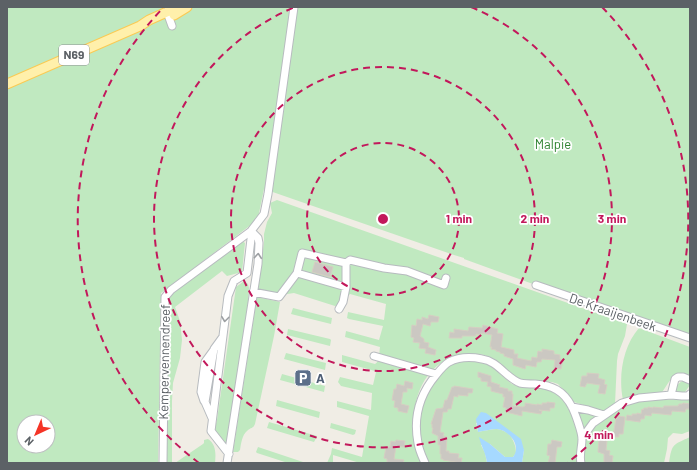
<svg xmlns="http://www.w3.org/2000/svg" width="697" height="470" font-family="Barlow,sans-serif">
	<style>
		.green { fill: #c0e9c0; fill-rule: evenodd }
		.water { fill: #a6d9ff }
		.building { fill: #cbc8c2; stroke: #d5cfc2 }
		.lines { fill: none; stroke-linecap: round; stroke-linejoin: round }
		.minor-casing { stroke: #b7bbbf; stroke-width: 9 }
		.major-casing { stroke: #fbca53; stroke-width: 11 }
		.minor { stroke: #fff; stroke-width: 7 }
		.major { stroke: #fff0ab; stroke-width: 9 }
		.oneway { stroke: #9da0a3 }
		.ring { fill: none; stroke: #c2185b; stroke-width: 2; stroke-dasharray: 7 5 }
		.labels { text-anchor: middle; stroke-width: 3.5; stroke-linejoin: round; paint-order: stroke }
		.shield { fill: #fff; stroke: #8d9094; stroke-width: 1 }
		.shield-label { font-size: 12px; font-weight: bold; fill: #5c6166 }
		.park-label { font-size: 13px; fill: #2f8331; stroke: #fff }
		.street-label { font-size: 13px; fill: #5c6166; stroke: #fff }
		.service-label { font-size: 13px; font-weight: bold; fill: #4e5e75; stroke: #fff; text-anchor: start }
		.centre { fill: #c2185b; stroke: #fff; stroke-width: 2 }
		.ring-label { font-size: 12px; text-anchor: middle; font-weight: bold; fill: #c2185b; stroke: #fff; stroke-width: 3.5; stroke-linejoin: round; paint-order: stroke }
	</style>
	<rect width="100%" height="100%" fill="#f0ede5"/>
	<path class="green" d="M7 7H690V339L541 284 534 281 533 284 464 259V258L454 255 264 189 258 218 252 224 161 293 158 463H7ZM24 422H48V446H24Z
		M277 200 627 324 625 336 618 354 617 361 615 404 605 412 574 402 558 384 552 382 521 380 516 378C507 372 498 362 489 357 481 353 470 354 462 355 414 362 404 426 421 463H360L333 455V463H327L331 454 332 448 362 457 369 416 337 407V401L371 410 372 393 341 386 338 382 340 377 373 385 376 372 375 371 342 362V355L375 364C380 361 379 353 380 347L345 337 346 331 379 340 383 326 349 319 347 318 348 312 384 320 386 304 350 294 339 305 335 306 294 293 281 295 258 289 264 242V234L267 222 272 213 270 203Z
		M242 241 245 243 242 272 227 276 222 271 175 307 180 321 182 340 180 358 173 383 172 401V463H165L168 296Z
		M244 281 248 284 249 288 248 303 227 442 223 444 214 431 217 420 236 287Z
		M257 297 280 302 274 336 255 424C253 429 251 427 247 431 242 435 241 444 240 450L238 452H233Z
		M293 308 332 318 331 324 291 314Z
		M639 328 690 347V376C672 369 669 384 660 395L623 400C618 376 623 346 639 328Z
		M288 329 330 339 331 340 330 346 287 335Z
		M286 353 326 363 325 370 284 359Z
		M464 360C481 362 487 361 500 374 504 377 508 381 512 384 523 390 536 387 548 389 563 392 576 418 579 432 580 441 577 453 578 463H522L524 450 492 418 476 423 478 432C484 431 491 429 497 429 509 430 516 442 516 453L513 457H505L490 444 481 445 485 453 487 463H428L418 436 422 401 430 383 447 366 457 362Z
		M282 374 325 386 324 392 280 380Z
		M686 380 690 385 685 392 679 394 676 391C675 385 681 381 686 380Z
		M645 399C660 401 675 399 690 399V431L682 434 673 433 668 438 667 449 664 463H584C583 455 582 446 586 438 594 420 626 402 645 399Z
		M277 400 320 412 319 418 276 406Z
		M580 410 598 415 585 427H583L577 412Z
		M269 422 317 436 314 442 267 428Z
		M331 423 356 430 355 434 353 435 330 428Z
		M690 437V463H669C672 443 673 445 690 437Z
		M208 439C216 444 216 454 215 463H175L203 444 204 443V440Z
		M258 447 306 463H288L257 453 256 452Z"/>
	<path class="water" d="M481 412 486 413 521 439 524 450 522 463H487C486 453 481 446 479 437L490 444 505 457H513C522 446 509 430 497 429 491 429 484 431 478 432L476 419Z"/>
	<path class="building" d="M315 262 333 267 330 277 312 272Z
		M429 315 439 317 438 322H431L430 326 423 324 420 336 424 339V342L429 343 428 347 436 350 435 355 425 353 426 349 419 348 420 343 413 342 414 338 411 337 412 325 416 326 417 319 422 320V317L428 319Z
		M483 325 498 329 497 333 503 334 501 347 514 350V354H518L517 358 531 361 532 357 537 358 538 351 542 352V349L554 351V354L560 355V359L563 360 561 369 554 368 555 360 542 359 541 362H537L536 367 526 365 525 369 513 365V359L504 356V354L500 353V352L496 351V350L491 349 492 347H490L492 335 481 333V335L476 334V336H462V338H449L450 332 454 333V329L468 331 469 327 482 328Z
		M478 372 491 376V382L500 385 499 387 508 389V391H512V394H513L512 406 523 407 525 406V403L537 405V404L542 405V403H547V402L555 403 554 408H550V411L539 410 542 411 541 414 522 411V416L506 412V408L503 407 505 397H503V394L491 391V387L487 386 488 382 481 381V378L478 377Z
		M587 373 599 374 598 378 605 380 604 384 607 385 605 394 598 393 600 385 587 383 585 387 580 386 582 376H587Z
		M405 381 413 383 412 389 407 388V392H403L401 404 409 406 407 413 398 411V408L394 407 395 401 392 400 394 389H396L397 384 404 386Z
		M454 386 473 389 472 393H468V396L458 395V397L454 396 451 409H448L447 412H443L440 432 444 433 443 436 447 437 446 451H449V453L459 454 458 458H462L461 463 443 460V459H441V454H440V445H438V436L432 433 433 428H432V424H431L436 409 443 408 445 400H447L452 387H454Z
		M683 403 690 404V409H686L685 412 672 411 671 415 652 413 651 416 645 415 644 419H641L640 422 626 420 627 415 632 416V414H637V413L641 414 642 409 643 410 644 408H648V407L653 408V407L663 408 664 406H678L679 404H682Z
		M618 416 625 417 623 434H619V437H613L616 418H618Z
		M599 439 607 441 606 450 610 451 609 455 613 456 612 463H604V454L598 452Z
		M396 440 405 441 404 447 396 446 394 459 404 460 403 463H387V459L384 458 386 447H390L391 441 395 442Z
		M552 440 562 442 561 447H557L555 463H548L550 456 547 455 548 444H551Z"/>
	<g class="lines">
		<defs>
			<path id="minor" d="M167 12 172 26
				M297 273 346 287V263
				M536 285 690 338
				M253 292 279 297 297 273 302 253 346 263 350 260 384 268 407 271 444 285 446 278
				M339 309 343 302 346 287
				M374 356 436 374
				M671 395 675 379 678 377H683L690 380
				M204 401 201 392 205 362 213 351
				M572 407 588 410 604 415
				M212 418 205 402 214 349 222 338
				M582 438 593 423 622 403 639 398 671 395 682 396H688L690 394
				M229 454 211 431 228 296 234 281 247 273 251 239 253 234
				M163 463 165 297 171 290 251 231 264 214 268 194 294 7
				M227 463 258 264 259 243 258 238 251 231
				M425 463C422 456 419 450 418 443 413 417 420 394 436 375 440 370 444 365 449 362 459 357 472 357 482 359 498 361 506 378 520 383 525 384 531 384 535 384 552 385 564 391 572 407 575 413 582 432 582 439 582 447 579 455 581 463"/>
			<path id="major" d="M174 15 187 7
				M7 84 140 26 149 20 178 7"/>
		</defs>
		<use href="#minor" class="minor-casing"/>
		<use href="#major" class="major-casing"/>
		<use href="#minor" class="minor"/>
		<use href="#major" class="major"/>
	</g>
	<defs><path id="oneway-chevron" d="M-2-3.5L2.5 0L-2 3.5" fill="none" stroke-width="1.6" stroke-linecap="round" stroke-linejoin="round"/></defs>
	<g class="oneway">
		<use href="#oneway-chevron" transform="translate(258 256) rotate(-85)"/>
		<use href="#oneway-chevron" transform="translate(225 319) rotate(97)"/>
	</g>
	<g class="ring">
		<circle cx="383" cy="219" r="76"/>
		<circle cx="383" cy="219" r="152"/>
		<path d="M471 7A229 229 0 1 1 295 7"/>
		<path d="M199 463A305 305 0 0 1 164 7M602 7A305 305 0 0 1 567 463"/>
	</g>
	<defs>
		<symbol id="parking-square" viewBox="-11 -11 22 22"><rect x="-9" y="-9" width="18" height="18" rx="4" fill="#5c6f8a" stroke="#fff"/><path d="M-3.5-5.5H1a3.5 3.5 0 0 1 0 7H-1V5.5H-3.5ZM-1-3.4V-.6H.8a1.4 1.4 0 0 0 0-2.8Z" fill="#fff"/></symbol>
	</defs>
	<g fill-rule="evenodd">
		<use href="#parking-square" x="293" y="368" width="20" height="20"/>
	</g>
	<g class="labels">
		<rect class="shield" x="59" y="45" width="30" height="20" rx="3"/>
		<g class="shield-label">
			<text x="74" y="59">N69</text>
		</g>
		<g class="park-label">
			<text x="553" y="149">Malpie</text>
		</g>
		<g class="street-label">
			<text transform="translate(613 312) rotate(19)" y="5">De Kraaijenbeek</text>
			<text transform="translate(164 362) rotate(-89)" y="5">Kempervennendreef</text>
		</g>
		<g class="service-label">
			<text x="316" y="383">A</text>
		</g>
	</g>
	<circle cx="383" cy="219" r="6" class="centre"/>
	<g class="ring-label">
		<text x="459" y="223">1 min</text>
		<text x="535" y="223">2 min</text>
		<text x="612" y="223">3 min</text>
		<text x="599" y="439">4 min</text>
	</g>
	<rect width="697" height="470" fill="none" stroke="#5c6166" stroke-width="16"/>
	<g transform="translate(36 434) rotate(224)"><circle r="19" fill="#ffffff" stroke="#bec0c2"/>
	<path d="M0-3L7 15L0 10L-7 15Z" fill="#f53426"/>
	<text y="-6" font-size="11" font-weight="bold" text-anchor="middle" fill="#5c6166">N</text>
	</g>
</svg>
